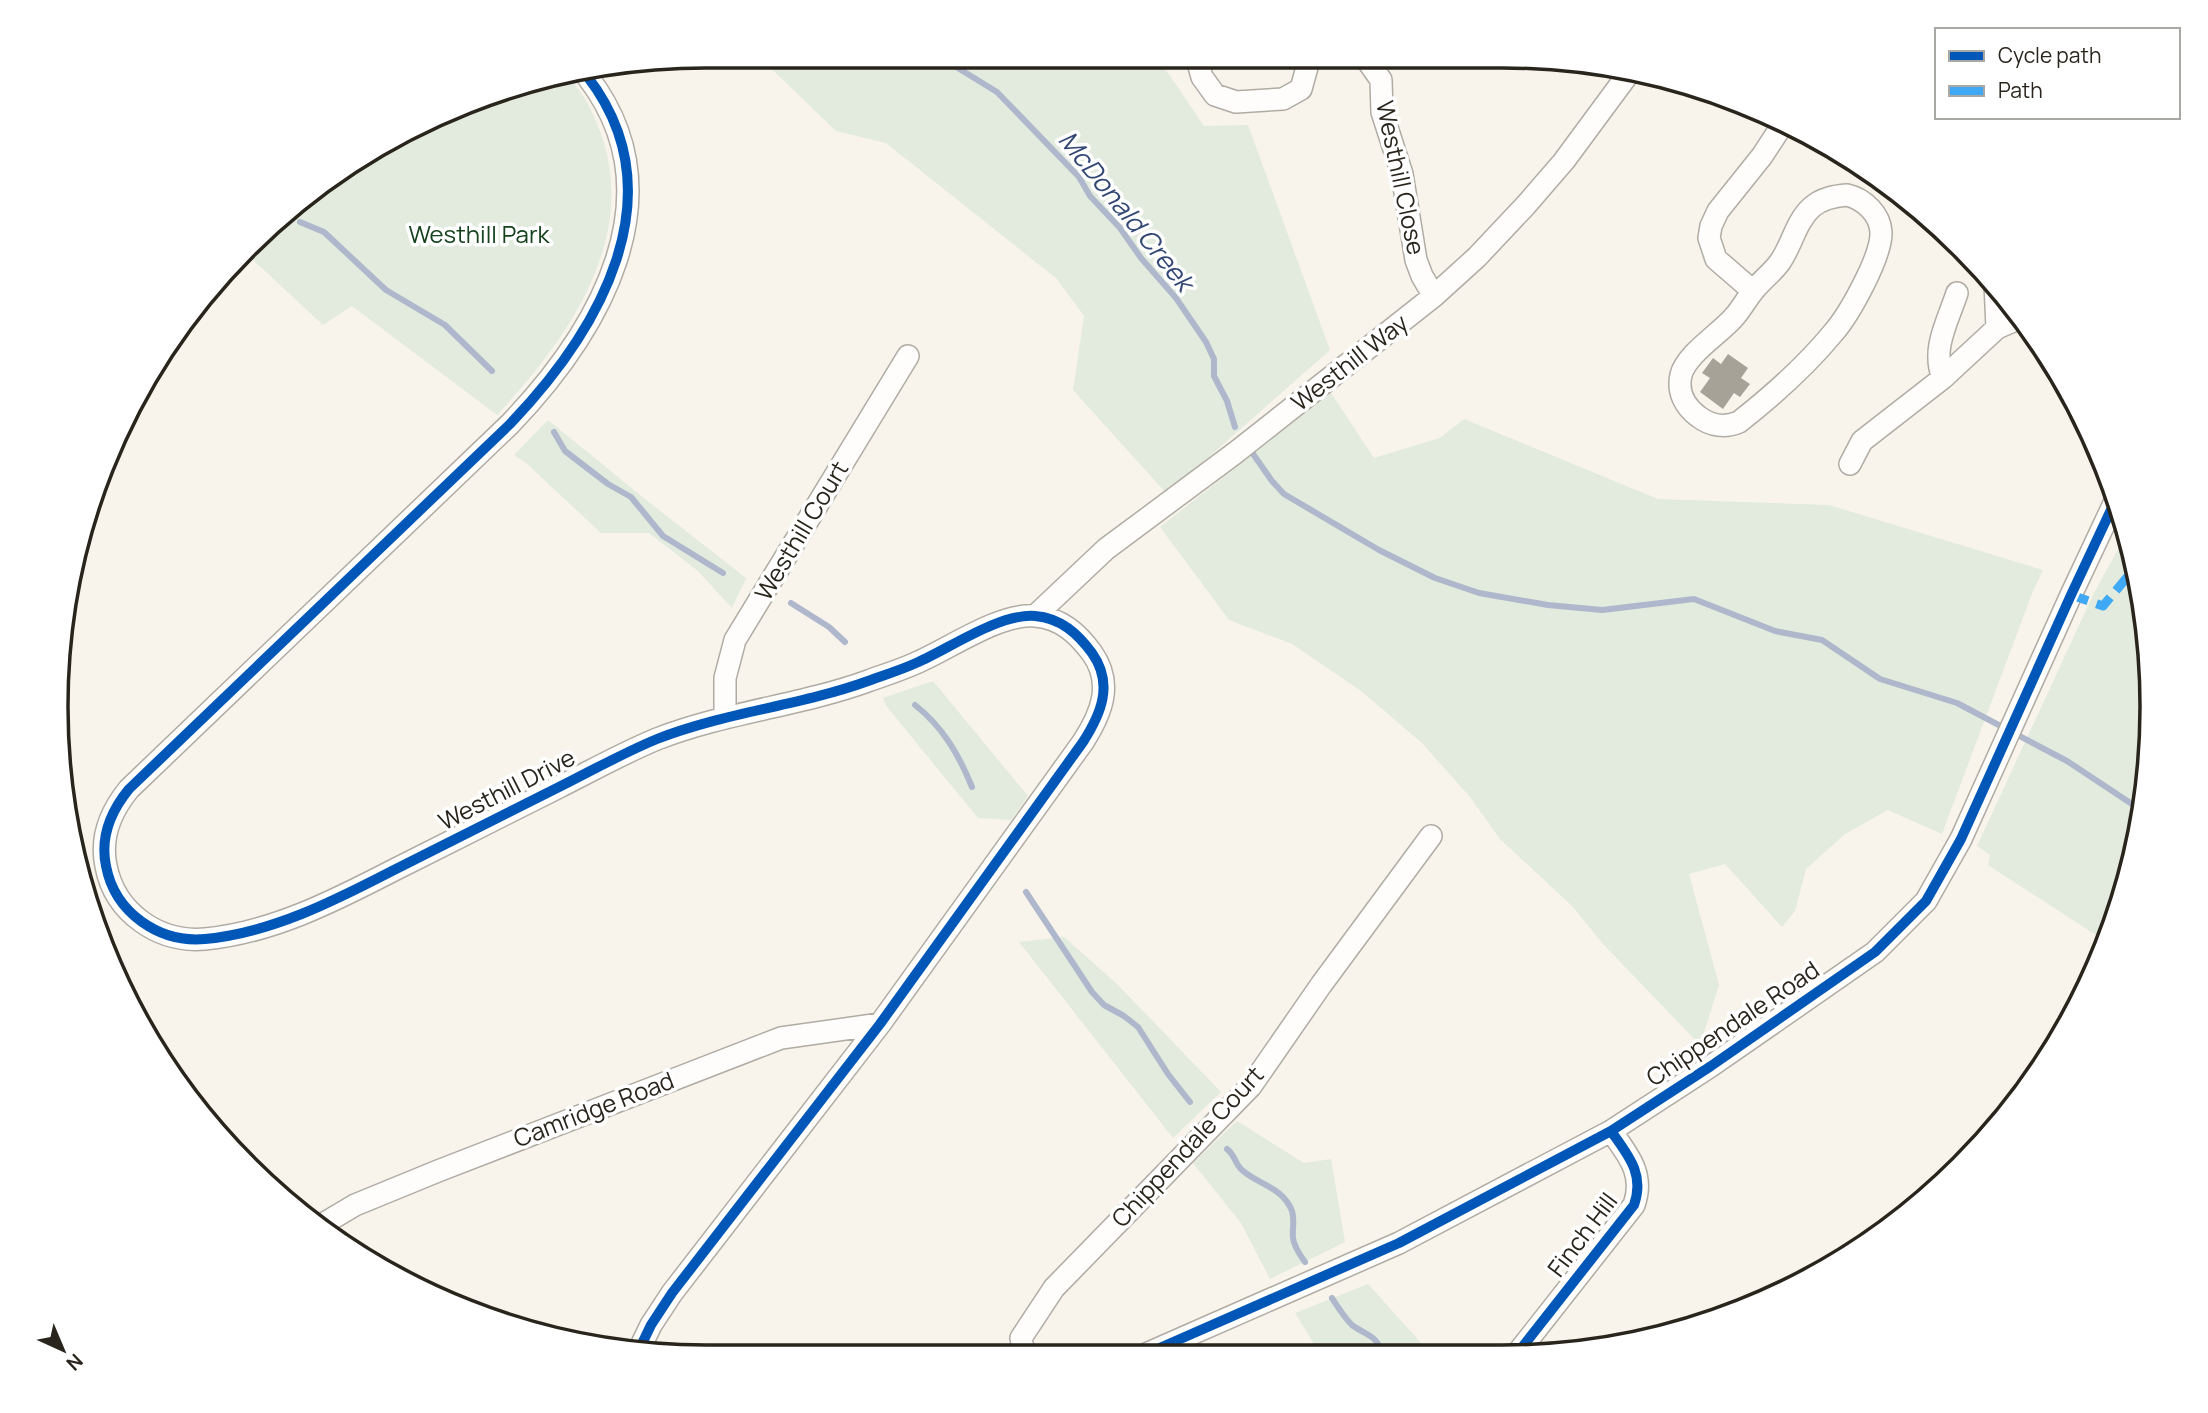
<svg xmlns="http://www.w3.org/2000/svg" width="2208" height="1413" font-family="Manrope,sans-serif">
	<style>
		.green { fill: #e2ebdd }
		.lines { fill: none; stroke-linecap: round; stroke-linejoin: round }
		.stream { stroke: #aeb7cb; stroke-width: 6 }
		.building { fill: #a7a298 }
		.minor-casing { stroke: #b0aca4; stroke-width: 24 }
		.minor { stroke: #fefdfc; stroke-width: 21 }
		.quiet { stroke: #3fa9f5; stroke-width: 9; stroke-dasharray: 18 9; stroke-linecap: butt }
		.cycleway-casing { stroke: #fff; stroke-width: 15 }
		.cycleway { stroke: #0057b8; stroke-width: 10 }
		.labels { text-anchor: middle; stroke-width: 7; stroke-linejoin: round; paint-order: stroke }
		.street-label { font-size: 24px; fill: #2a251c; stroke: #fff }
		.park-label { font-size: 24px; fill: #15421d; stroke: #fff }
		.water-label { font-size: 26px; font-style: italic; fill: #334775; stroke: #fff }
		.rim { fill: none; stroke: #2a251c; stroke-width: 3.5 }
	</style>
	<rect width="100%" height="100%" fill="#f8f4ec"/>
	<path class="green" d="M758 56 1154 59 1168 73 1204 126 1248 125 1330 350 1167 494 1073 390 1084 316 1057 279 886 143 836 131Z
		M569 79C585 93 593 114 601 134 639 240 566 341 497 415L352 306 323 325 249 256 345 166 498 90Z
		M1331 393 1374 458 1440 438 1464 419 1658 499 1829 505 2043 570 2033 591 1942 834 1888 810 1845 834 1806 869 1795 911 1782 927 1725 864 1689 874 1719 985 1700 1045 1603 944 1573 907 1500 839 1470 797 1421 742 1361 691 1292 644 1229 620 1160 527Z
		M548 420 645 499 746 578 732 608 698 571 649 533H601L526 463 514 455Z
		M2126 535 2146 622 2151 749 2130 875 2105 941 1988 865 1990 855 1977 846 2094 593Z
		M933 681 1028 796 1011 820 978 818 887 707 883 698Z
		M1064 937 1117 984 1221 1092 1173 1138 1019 942Z
		M1237 1121 1304 1163 1331 1159 1345 1242 1270 1279 1241 1223 1193 1163Z
		M1368 1284 1432 1355H1321L1295 1313Z"/>
	<g class="lines">
		<path class="stream" d="M940 57 997 92 1079 177 1090 196 1120 228 1141 258 1176 298 1206 342 1214 359V376L1227 401 1235 427
			M300 222 324 232 386 290 445 325 492 371
			M554 432 565 451 608 484 631 497 663 536 723 573
			M1251 451 1272 481 1284 494 1379 550 1435 578 1479 593 1548 605 1602 610 1694 599 1775 631 1822 640 1880 679 1957 703 2067 761 2141 810
			M791 603 829 627 845 642
			M915 705C943 727 959 755 972 787
			M1026 892 1092 992 1104 1005 1124 1016 1138 1027 1168 1074 1190 1102
			M1227 1149C1235 1155 1235 1164 1242 1170 1257 1184 1283 1187 1292 1211 1295 1220 1292 1229 1293 1238 1294 1247 1300 1255 1305 1262
			M1332 1298C1338 1307 1344 1317 1352 1325 1365 1335 1380 1336 1381 1355"/>
	</g>
	<path class="building" d="M1728 354 1748 368 1741 378 1750 384 1740 397 1734 393 1723 409 1700 392 1710 378 1702 373 1713 358 1721 364Z"/>
	<g class="lines">
		<defs>
			<path id="minor" d="M1197 59 1202 77 1215 95 1236 102 1283 99 1301 89 1309 60
				M1367 60 1381 80 1382 112 1402 174 1416 260 1422 276 1434 296
				M587 76C679 195 599 331 510 424L129 789C111 811 100 837 106 866 115 913 159 943 205 939 271 933 334 901 392 871 448 843 503 815 559 787 591 771 623 753 657 739 726 712 799 706 868 681 884 675 901 670 916 663 949 649 999 613 1035 616 1061 618 1078 634 1092 653 1114 684 1101 714 1083 742L880 1024 672 1293 651 1325 638 1352
				M1847 195C1864 199 1880 214 1881 232 1882 256 1849 315 1833 333 1806 366 1772 396 1739 422 1725 428 1711 426 1699 417 1685 407 1677 392 1681 375 1686 354 1721 333 1735 316 1742 308 1747 298 1754 290 1762 280 1773 272 1780 262 1792 245 1796 221 1812 207 1822 198 1835 196 1847 195Z
				M1995 284 1997 328
				M1753 291 1716 259 1709 238 1711 226 1718 211 1762 156 1783 124
				M1943 378C1931 349 1948 321 1957 293
				M1850 464 1862 441 1943 378 1997 328 2020 318
				M1035 616 1106 549 1235 453 1434 296 1477 257 1526 205 1564 161 1629 73
				M725 716V678L735 640 908 356
				M318 1227 355 1205 438 1171 781 1038 880 1024
				M1024 1353 1021 1338 1054 1288 1251 1086 1321 985 1431 836
				M1146 1354 1399 1243 1611 1131 1711 1066 1875 952 1926 901 1961 839 2071 595 2117 497
				M1516 1355 1634 1205C1645 1174 1628 1155 1611 1131"/>
		</defs>
		<use href="#minor" class="minor-casing"/>
		<use href="#minor" class="minor"/>
		<path class="quiet" d="M2071 595 2103 606 2134 569"/>
		<defs>
			<path id="cycleway" d="M587 76C679 195 599 331 510 424L129 789C111 811 100 837 106 866 115 913 159 943 205 939 271 933 334 901 392 871 448 843 503 815 559 787 591 771 623 753 657 739 726 712 799 706 868 681 884 675 901 670 916 663 949 649 999 613 1035 616 1061 618 1078 634 1092 653 1114 684 1101 714 1083 742L880 1024 672 1293 651 1325 638 1352
				M1146 1354 1399 1243 1611 1131 1711 1066 1875 952 1926 901 1961 839 2071 595 2117 497
				M1516 1355 1634 1205C1645 1174 1628 1155 1611 1131"/>
		</defs>
		<use href="#cycleway" class="cycleway-casing"/>
		<use href="#cycleway" class="cycleway"/>
	</g>
	<g class="labels">
		<g class="street-label">
			<text transform="translate(1400 178) rotate(78)" y="8">Westhill Close</text>
			<text transform="translate(1350 363) rotate(-38)" y="8">Westhill Way</text>
			<text transform="translate(802 531) rotate(-59)" y="8">Westhill Court</text>
			<text transform="translate(507 790) rotate(-27)" y="8">Westhill Drive</text>
			<text transform="translate(1733 1024) rotate(-34)" y="8">Chippendale Road</text>
			<text transform="translate(594 1110) rotate(-21)" y="8">Camridge Road</text>
			<text transform="translate(1188 1147) rotate(-47)" y="8">Chippendale Court</text>
			<text transform="translate(1583 1235) rotate(-53)" y="8">Finch Hill</text>
		</g>
		<g class="park-label">
			<text x="479" y="243">Westhill Park</text>
		</g>
		<g class="water-label">
			<text transform="translate(1126 211) rotate(51)" y="9">McDonald Creek</text>
		</g>
	</g>
	<path d="M0 0H2208V1413H0ZM706 68H1502A638 638 0 0 1 2140 706V707A638 638 0 0 1 1502 1345H706A638 638 0 0 1 68 707V706A638 638 0 0 1 706 68Z" fill="#fff" fill-rule="evenodd"/>
	<path class="rim" d="M706 68H1502A638 638 0 0 1 2140 706V707A638 638 0 0 1 1502 1345H706A638 638 0 0 1 68 707V706A638 638 0 0 1 706 68Z"/>
	<rect x="1935" y="28" width="245" height="91" fill="#ffffff" stroke="#aaa8a4" stroke-width="2"/>
	<rect x="1949" y="51" width="35" height="10" fill="#0057b8" stroke="#aaa8a4" stroke-width="2"/>
	<text x="1998" y="63" font-size="21" fill="#2a251c">Cycle path</text>
	<rect x="1949" y="86" width="35" height="10" fill="#3fa9f5" stroke="#aaa8a4" stroke-width="2"/>
	<text x="1998" y="98" font-size="21" fill="#2a251c">Path</text>
	<g transform="translate(63 1350) rotate(136)" stroke="#ffffff" stroke-width="5" paint-order="stroke">
	<path d="M0-5L12 26L0 18L-12 26Z" fill="#2a251c"/>
	<text y="-10" font-size="19" font-weight="bold" text-anchor="middle" fill="#2a251c">N</text>
	</g>
</svg>
